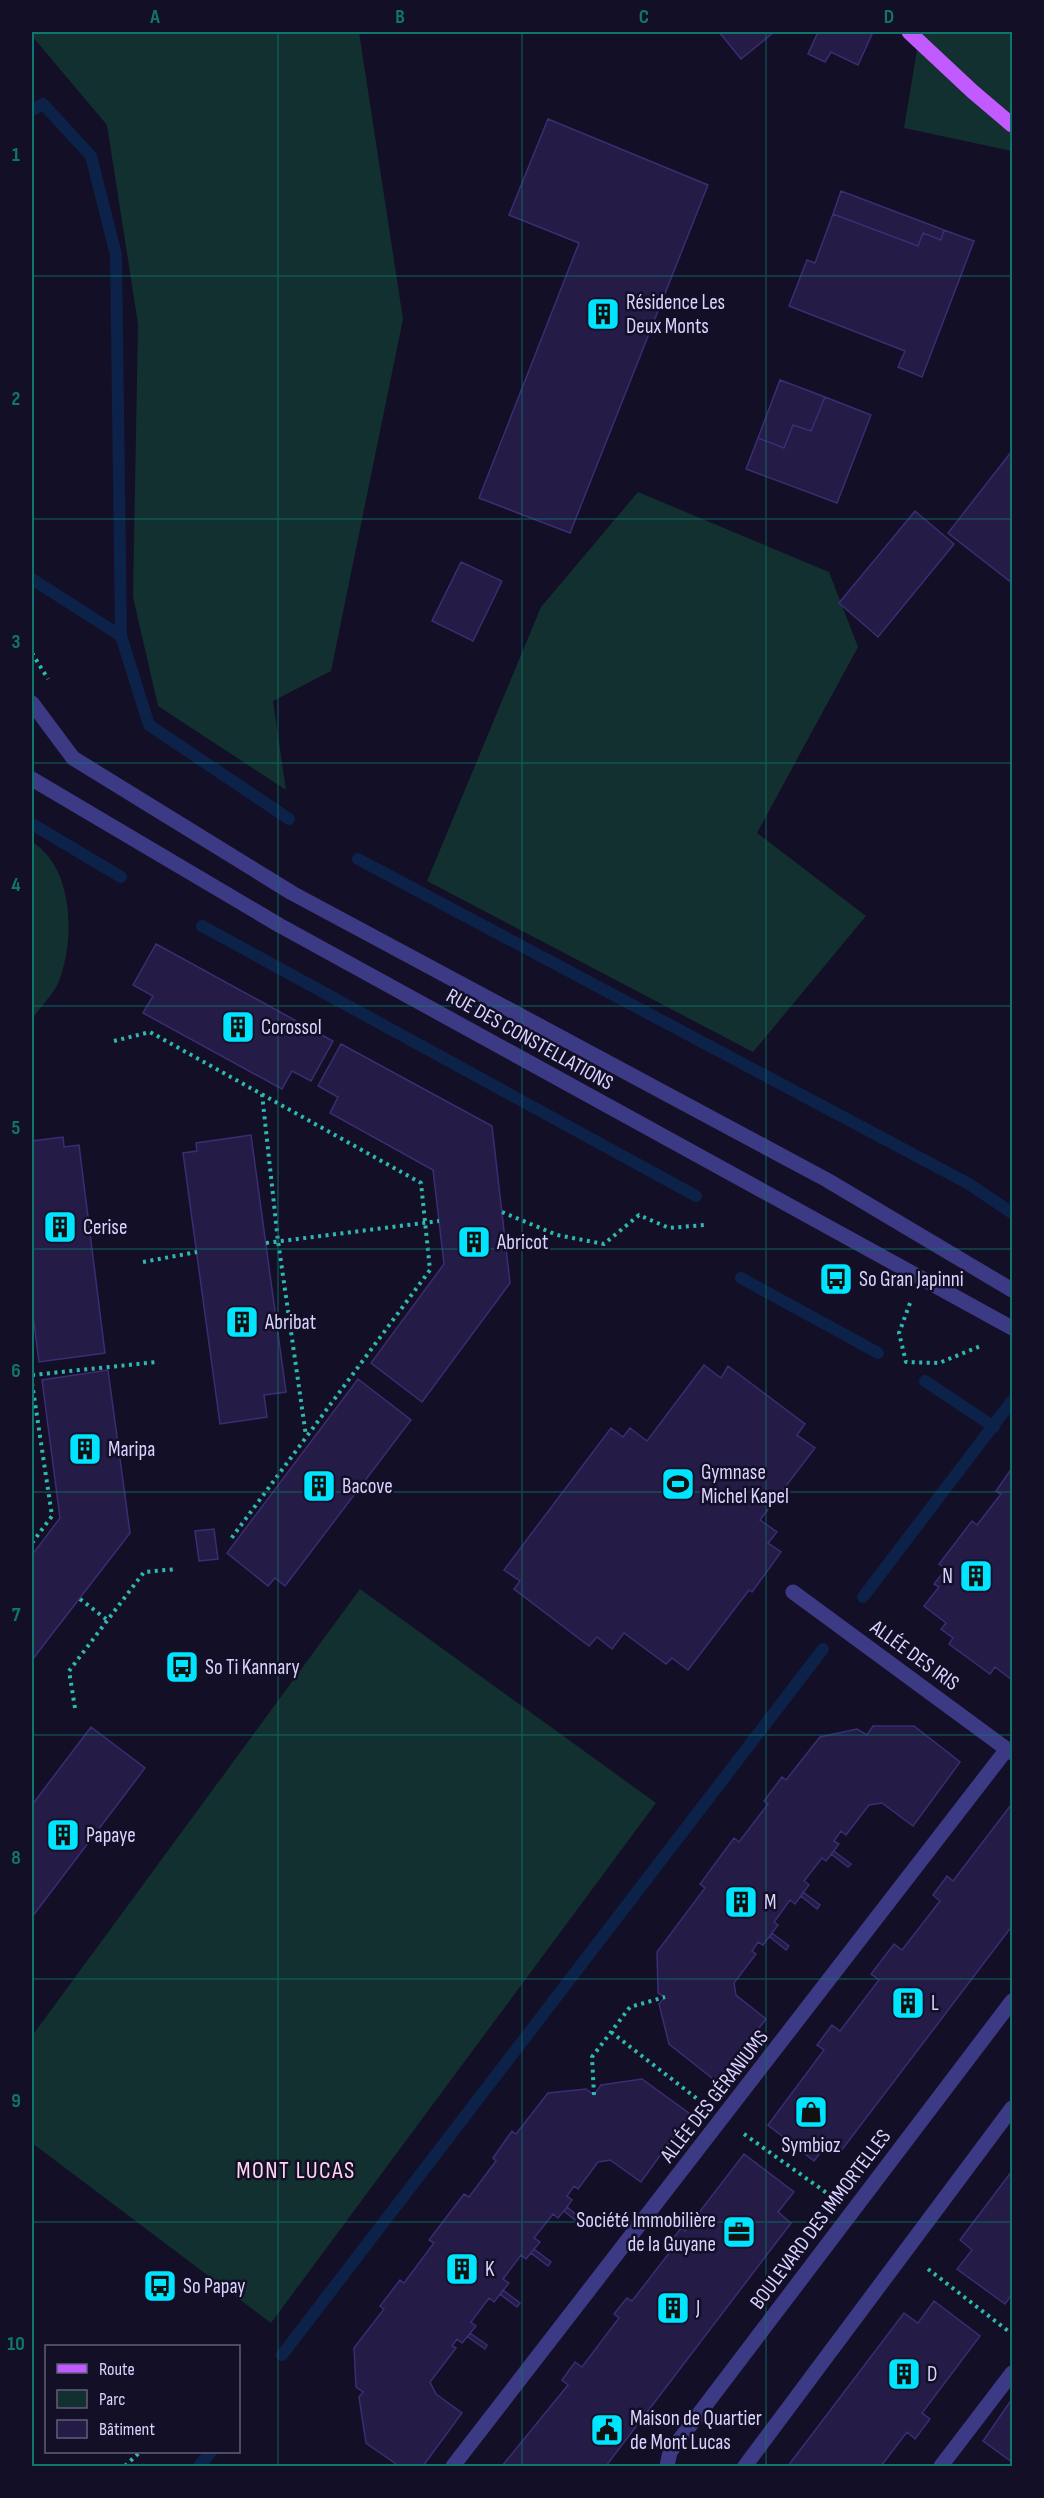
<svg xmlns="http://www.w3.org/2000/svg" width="1044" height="2498" font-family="'Sofia Sans Condensed',sans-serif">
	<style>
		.green { fill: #12302f }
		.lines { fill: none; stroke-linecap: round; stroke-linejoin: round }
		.stream { stroke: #0c2248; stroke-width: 12 }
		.building { fill: #241b47; stroke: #3b2d73; stroke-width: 1.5 }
		.path { stroke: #2fb8b0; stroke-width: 4; stroke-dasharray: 3 4.5; stroke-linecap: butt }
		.minor { stroke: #3d3a85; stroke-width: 15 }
		.major { stroke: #c25bff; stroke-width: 15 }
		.grid { fill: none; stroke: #0f766e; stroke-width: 1.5; stroke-opacity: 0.55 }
		.labels { text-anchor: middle; stroke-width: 5; stroke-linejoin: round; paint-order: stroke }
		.poi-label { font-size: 21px; fill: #d9d4ff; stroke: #130f26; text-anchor: start }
		.street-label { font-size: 21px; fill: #d9d4ff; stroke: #130f26 }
		.quarter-label { font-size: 24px; letter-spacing: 1.5px; fill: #ffd6f0; stroke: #130f26 }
		.neatline { fill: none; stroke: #0f766e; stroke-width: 2 }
		.grid-label { font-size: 20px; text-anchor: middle; font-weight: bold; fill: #0f766e }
	</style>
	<rect width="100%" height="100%" fill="#130f26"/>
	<path class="green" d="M32 32H359L403 319 331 671 273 701 286 790 158 706 133 597 138 324 107 125 32 36Z
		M920 32H1012V151L904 128Z
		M638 492 829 572 858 647 757 833 866 916 753 1052 427 881 541 607Z
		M32 842C74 867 75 940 59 981 54 994 40 1007 32 1019Z
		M360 1589 656 1803 271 2323 32 2143V2036Z"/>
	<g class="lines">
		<path class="stream" d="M32 110 43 104 91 156 116 255 121 636 149 725 289 819
			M32 579 121 636
			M32 824 121 877
			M358 859 969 1184 1012 1213
			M202 926 696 1196
			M741 1278 878 1353
			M925 1381 994 1427
			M863 1597 1012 1401
			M282 2355 823 1649
			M199 2466 211 2452"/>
	</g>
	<path class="building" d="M719 32H774L741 59Z
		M818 32H873L858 65 831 52 825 62 808 54Z
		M548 119 708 185 570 533 479 498 579 243 509 215Z
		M841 191 944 230 941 240 923 233 918 246 833 214Z
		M833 214 918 246 923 233 941 240 944 230 974 241 922 377 898 367 905 351 789 306 807 260 815 263Z
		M780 380 825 397 811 431 793 425 784 448 758 438Z
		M825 397 871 415 837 503 746 469 758 438 784 448 793 425 811 431Z
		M1012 451V583L948 533Z
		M915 511 954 544 878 637 839 603Z
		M461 562 502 581 473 641 432 621Z
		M156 944 333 1041 311 1081 292 1071 282 1089 143 1013 153 996 133 985Z
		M341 1044 492 1126 510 1283 422 1402 371 1363 444 1264 433 1170 330 1113 338 1097 318 1086Z
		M251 1135 286 1392 264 1395 267 1417 220 1424 183 1153 197 1151 196 1143Z
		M63 1137 64 1147 79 1145 105 1353 39 1362 32 1307V1141Z
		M704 1365 721 1378 728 1366 805 1424 797 1435 815 1448 760 1520 777 1532 768 1543 781 1552 752 1592 749 1590 688 1670 672 1658 666 1664 624 1633 612 1649 597 1637 589 1646 514 1589 520 1581 504 1570 611 1428 623 1437 630 1428 647 1441Z
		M108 1370 130 1533 32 1660V1555L60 1518 42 1380Z
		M358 1379 411 1420 285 1586 275 1578 268 1586 227 1553Z
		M1012 1468V1591L1010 1595 1012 1597V1680L995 1667 990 1674 949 1644 953 1638 941 1629 946 1623 924 1606 939 1587 934 1584 946 1569 939 1564 972 1521 977 1525 1001 1494 996 1491Z
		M214 1529 218 1559 199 1561 195 1531Z
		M873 1726H914L960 1762 913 1826 882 1803 869 1805 846 1835 841 1831 834 1841 839 1844 826 1861 822 1858 804 1881 809 1885 795 1904 790 1900 774 1922 778 1925 763 1945 758 1942 752 1951 756 1954 734 1983 736 1995 766 2019 717 2082 669 2044 659 2004 665 1997 658 1993 657 1952 705 1888 700 1884 734 1838 739 1842 768 1804 764 1801 782 1777 786 1780 820 1737 857 1729 867 1735Z
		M91 1727 145 1768 32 1917V1805Z
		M1011 1805 1012 1926 841 2151 829 2141 814 2161 768 2125 824 2050 817 2045 832 2025 840 2031 879 1980 871 1974 894 1944 902 1950 940 1901 933 1895 947 1876 953 1881Z
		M834 1851 851 1864 848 1867 831 1854Z
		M803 1892 820 1905 817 1909 801 1896Z
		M772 1933 789 1946 786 1950 770 1937Z
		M642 2079 690 2114 641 2182 610 2160 598 2162 578 2189 574 2186 567 2196 572 2200 567 2207 558 2218 553 2214 534 2238 540 2242 526 2259 521 2255 503 2279 509 2283 494 2302 489 2298 471 2322 476 2326 462 2343 457 2339 452 2346 456 2348 430 2382 436 2394 462 2413 423 2466H399L366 2443 359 2397 363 2392 356 2387 354 2348 384 2309 380 2306 400 2280 404 2283 434 2243 429 2240 464 2194 469 2197 496 2161 493 2158 512 2131 516 2134 548 2093 586 2089 594 2095 601 2085Z
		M744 2154 794 2192 778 2212 791 2223 606 2466H502L568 2385 562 2380 575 2362 582 2367 619 2318 614 2314 627 2298 632 2301 670 2252 666 2248 681 2228 685 2231Z
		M1012 2171V2294L1005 2304 957 2269 972 2250 960 2240Z
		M567 2207 583 2220 580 2224 564 2211Z
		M534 2249 551 2262 548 2266 531 2253Z
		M503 2290 520 2303 517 2307 500 2294Z
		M934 2301 980 2336 922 2413 930 2419 915 2439 907 2432 881 2466H788L904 2313 918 2323Z
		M470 2333 487 2345 485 2349 468 2337Z
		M1012 2399V2462L983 2441Z"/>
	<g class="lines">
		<path class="path" d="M32 653 48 679
			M114 1041 150 1032 421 1183 430 1270 230 1540
			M262 1094 278 1241 306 1436
			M502 1212 557 1235 604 1244 639 1215 669 1228 704 1225
			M266 1243 439 1221
			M143 1262 197 1252
			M910 1303 899 1333 906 1362 939 1363 983 1345
			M32 1375 157 1362
			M32 1383 52 1516 32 1543
			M80 1599 106 1619
			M75 1708 69 1671 144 1572 177 1569
			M611 2032 700 2101
			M594 2095 592 2057 630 2007 665 1997
			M744 2134 831 2196
			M928 2269 1012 2334
			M125 2466 140 2452"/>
		<path class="minor" d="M32 703 73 758 292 893 827 1180 1012 1290
			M32 779 279 925 1012 1328
			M793 1592 1012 1753
			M453 2466 1007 1749
			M667 2466 670 2452 1012 2001
			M745 2466 1012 2108
			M941 2466 1012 2373"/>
		<path class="major" d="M909 32 972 91 1012 125"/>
	</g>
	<path class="grid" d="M278 32V2466M522 32V2466M766 32V2466M32 276H1012M32 519H1012M32 763H1012M32 1006H1012M32 1249H1012M32 1492H1012M32 1735H1012M32 1979H1012M32 2222H1012"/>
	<defs>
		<symbol id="building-square" viewBox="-11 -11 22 22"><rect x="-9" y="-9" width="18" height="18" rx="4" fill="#00e5ff" stroke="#130f26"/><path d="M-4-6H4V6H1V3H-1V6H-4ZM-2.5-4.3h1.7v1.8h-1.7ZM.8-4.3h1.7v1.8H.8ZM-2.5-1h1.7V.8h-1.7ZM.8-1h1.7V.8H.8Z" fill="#111"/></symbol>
		<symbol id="bus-square" viewBox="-11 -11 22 22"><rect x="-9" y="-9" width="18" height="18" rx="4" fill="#00e5ff" stroke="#130f26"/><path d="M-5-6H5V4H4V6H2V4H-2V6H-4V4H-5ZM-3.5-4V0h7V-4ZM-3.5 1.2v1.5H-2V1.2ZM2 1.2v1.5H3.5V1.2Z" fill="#111"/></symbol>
		<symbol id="stadium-square" viewBox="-11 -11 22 22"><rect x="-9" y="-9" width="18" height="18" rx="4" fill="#00e5ff" stroke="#130f26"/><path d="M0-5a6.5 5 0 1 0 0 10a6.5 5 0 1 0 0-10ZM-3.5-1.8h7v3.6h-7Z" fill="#111"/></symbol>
		<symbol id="shop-square" viewBox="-11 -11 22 22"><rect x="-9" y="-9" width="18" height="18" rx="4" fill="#00e5ff" stroke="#130f26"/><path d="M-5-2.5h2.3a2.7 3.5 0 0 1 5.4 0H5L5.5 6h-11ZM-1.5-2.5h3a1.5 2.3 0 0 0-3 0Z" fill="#111"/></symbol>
		<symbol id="office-square" viewBox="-11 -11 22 22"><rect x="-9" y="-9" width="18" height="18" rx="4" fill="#00e5ff" stroke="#130f26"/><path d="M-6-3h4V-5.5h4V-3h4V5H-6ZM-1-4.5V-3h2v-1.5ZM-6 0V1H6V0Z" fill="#111"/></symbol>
		<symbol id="civic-square" viewBox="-11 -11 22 22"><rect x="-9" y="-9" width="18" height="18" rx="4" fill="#00e5ff" stroke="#130f26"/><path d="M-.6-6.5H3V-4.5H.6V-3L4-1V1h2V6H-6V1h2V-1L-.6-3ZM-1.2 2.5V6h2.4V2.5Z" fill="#111"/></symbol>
	</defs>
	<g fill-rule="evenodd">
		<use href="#building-square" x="584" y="295" width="38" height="38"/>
		<use href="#building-square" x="219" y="1008" width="38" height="38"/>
		<use href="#building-square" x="41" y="1208" width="38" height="38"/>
		<use href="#building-square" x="455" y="1223" width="38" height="38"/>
		<use href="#bus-square" x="817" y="1260" width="38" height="38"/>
		<use href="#building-square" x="223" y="1303" width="38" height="38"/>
		<use href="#building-square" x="66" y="1430" width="38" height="38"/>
		<use href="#stadium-square" x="659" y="1465" width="38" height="38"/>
		<use href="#building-square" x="300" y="1467" width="38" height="38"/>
		<use href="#building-square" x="957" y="1557" width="38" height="38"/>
		<use href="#bus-square" x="163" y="1648" width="38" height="38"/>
		<use href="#building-square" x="44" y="1816" width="38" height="38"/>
		<use href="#building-square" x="722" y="1883" width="38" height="38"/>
		<use href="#building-square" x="889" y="1984" width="38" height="38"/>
		<use href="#shop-square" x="792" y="2093" width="38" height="38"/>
		<use href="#office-square" x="720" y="2213" width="38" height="38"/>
		<use href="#building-square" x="443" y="2250" width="38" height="38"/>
		<use href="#bus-square" x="141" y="2267" width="38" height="38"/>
		<use href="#building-square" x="654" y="2289" width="38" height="38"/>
		<use href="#building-square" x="885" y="2355" width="38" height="38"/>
		<use href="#civic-square" x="588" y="2411" width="38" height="38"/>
	</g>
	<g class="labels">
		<g class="poi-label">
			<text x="626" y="309">Résidence Les<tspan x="626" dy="24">Deux Monts</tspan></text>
			<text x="261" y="1034">Corossol</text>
			<text x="83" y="1234">Cerise</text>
			<text x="497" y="1249">Abricot</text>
			<text x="859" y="1286">So Gran Japinni</text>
			<text x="265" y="1329">Abribat</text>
			<text x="108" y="1456">Maripa</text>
			<text x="701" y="1479">Gymnase<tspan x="701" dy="24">Michel Kapel</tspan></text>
			<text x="342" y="1493">Bacove</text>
			<text x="953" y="1583" text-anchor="end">N</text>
			<text x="205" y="1674">So Ti Kannary</text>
			<text x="86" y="1842">Papaye</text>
			<text x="764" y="1909">M</text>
			<text x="931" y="2010">L</text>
			<text x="811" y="2152" text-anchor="middle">Symbioz</text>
			<text x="716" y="2227" text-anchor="end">Société Immobilière<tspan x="716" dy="24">de la Guyane</tspan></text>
			<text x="485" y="2276">K</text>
			<text x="183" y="2293">So Papay</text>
			<text x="696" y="2315">J</text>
			<text x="927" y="2381">D</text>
			<text x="630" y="2425">Maison de Quartier<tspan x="630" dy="24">de Mont Lucas</tspan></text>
		</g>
		<g class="street-label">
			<text transform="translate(530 1039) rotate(29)" y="7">RUE DES CONSTELLATIONS</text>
			<text transform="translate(915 1655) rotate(36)" y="7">ALLÉE DES IRIS</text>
			<text transform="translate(714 2096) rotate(-52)" y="7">ALLÉE DES GÉRANIUMS</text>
			<text transform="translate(820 2219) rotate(-53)" y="7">BOULEVARD DES IMMORTELLES</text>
		</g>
		<g class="quarter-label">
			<text x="296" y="2178">MONT LUCAS</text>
		</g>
	</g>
	<rect width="1044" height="2498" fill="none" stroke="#130f26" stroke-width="66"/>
	<rect x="45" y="2345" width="195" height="108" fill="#130f26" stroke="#625e7d" stroke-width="1.5"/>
	<rect x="57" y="2364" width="30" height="9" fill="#c25bff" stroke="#625e7d" stroke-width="1.5"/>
	<text x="99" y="2375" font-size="18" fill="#d9d4ff">Route</text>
	<rect x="57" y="2390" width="30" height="18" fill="#12302f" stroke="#625e7d" stroke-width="1.5"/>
	<text x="99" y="2405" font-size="18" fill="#d9d4ff">Parc</text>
	<rect x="57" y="2420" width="30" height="18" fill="#241b47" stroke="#625e7d" stroke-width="1.5"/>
	<text x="99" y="2435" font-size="18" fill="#d9d4ff">Bâtiment</text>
	<rect x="33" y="33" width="978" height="2432" class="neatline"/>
	<g class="grid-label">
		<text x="155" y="23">A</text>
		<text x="400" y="23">B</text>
		<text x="644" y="23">C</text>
		<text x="889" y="23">D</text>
		<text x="16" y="161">1</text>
		<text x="16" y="405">2</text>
		<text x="16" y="648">3</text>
		<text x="16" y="891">4</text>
		<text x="16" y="1134">5</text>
		<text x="16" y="1377">6</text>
		<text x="16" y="1621">7</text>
		<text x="16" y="1864">8</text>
		<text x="16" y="2107">9</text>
		<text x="16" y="2350">10</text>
	</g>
</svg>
